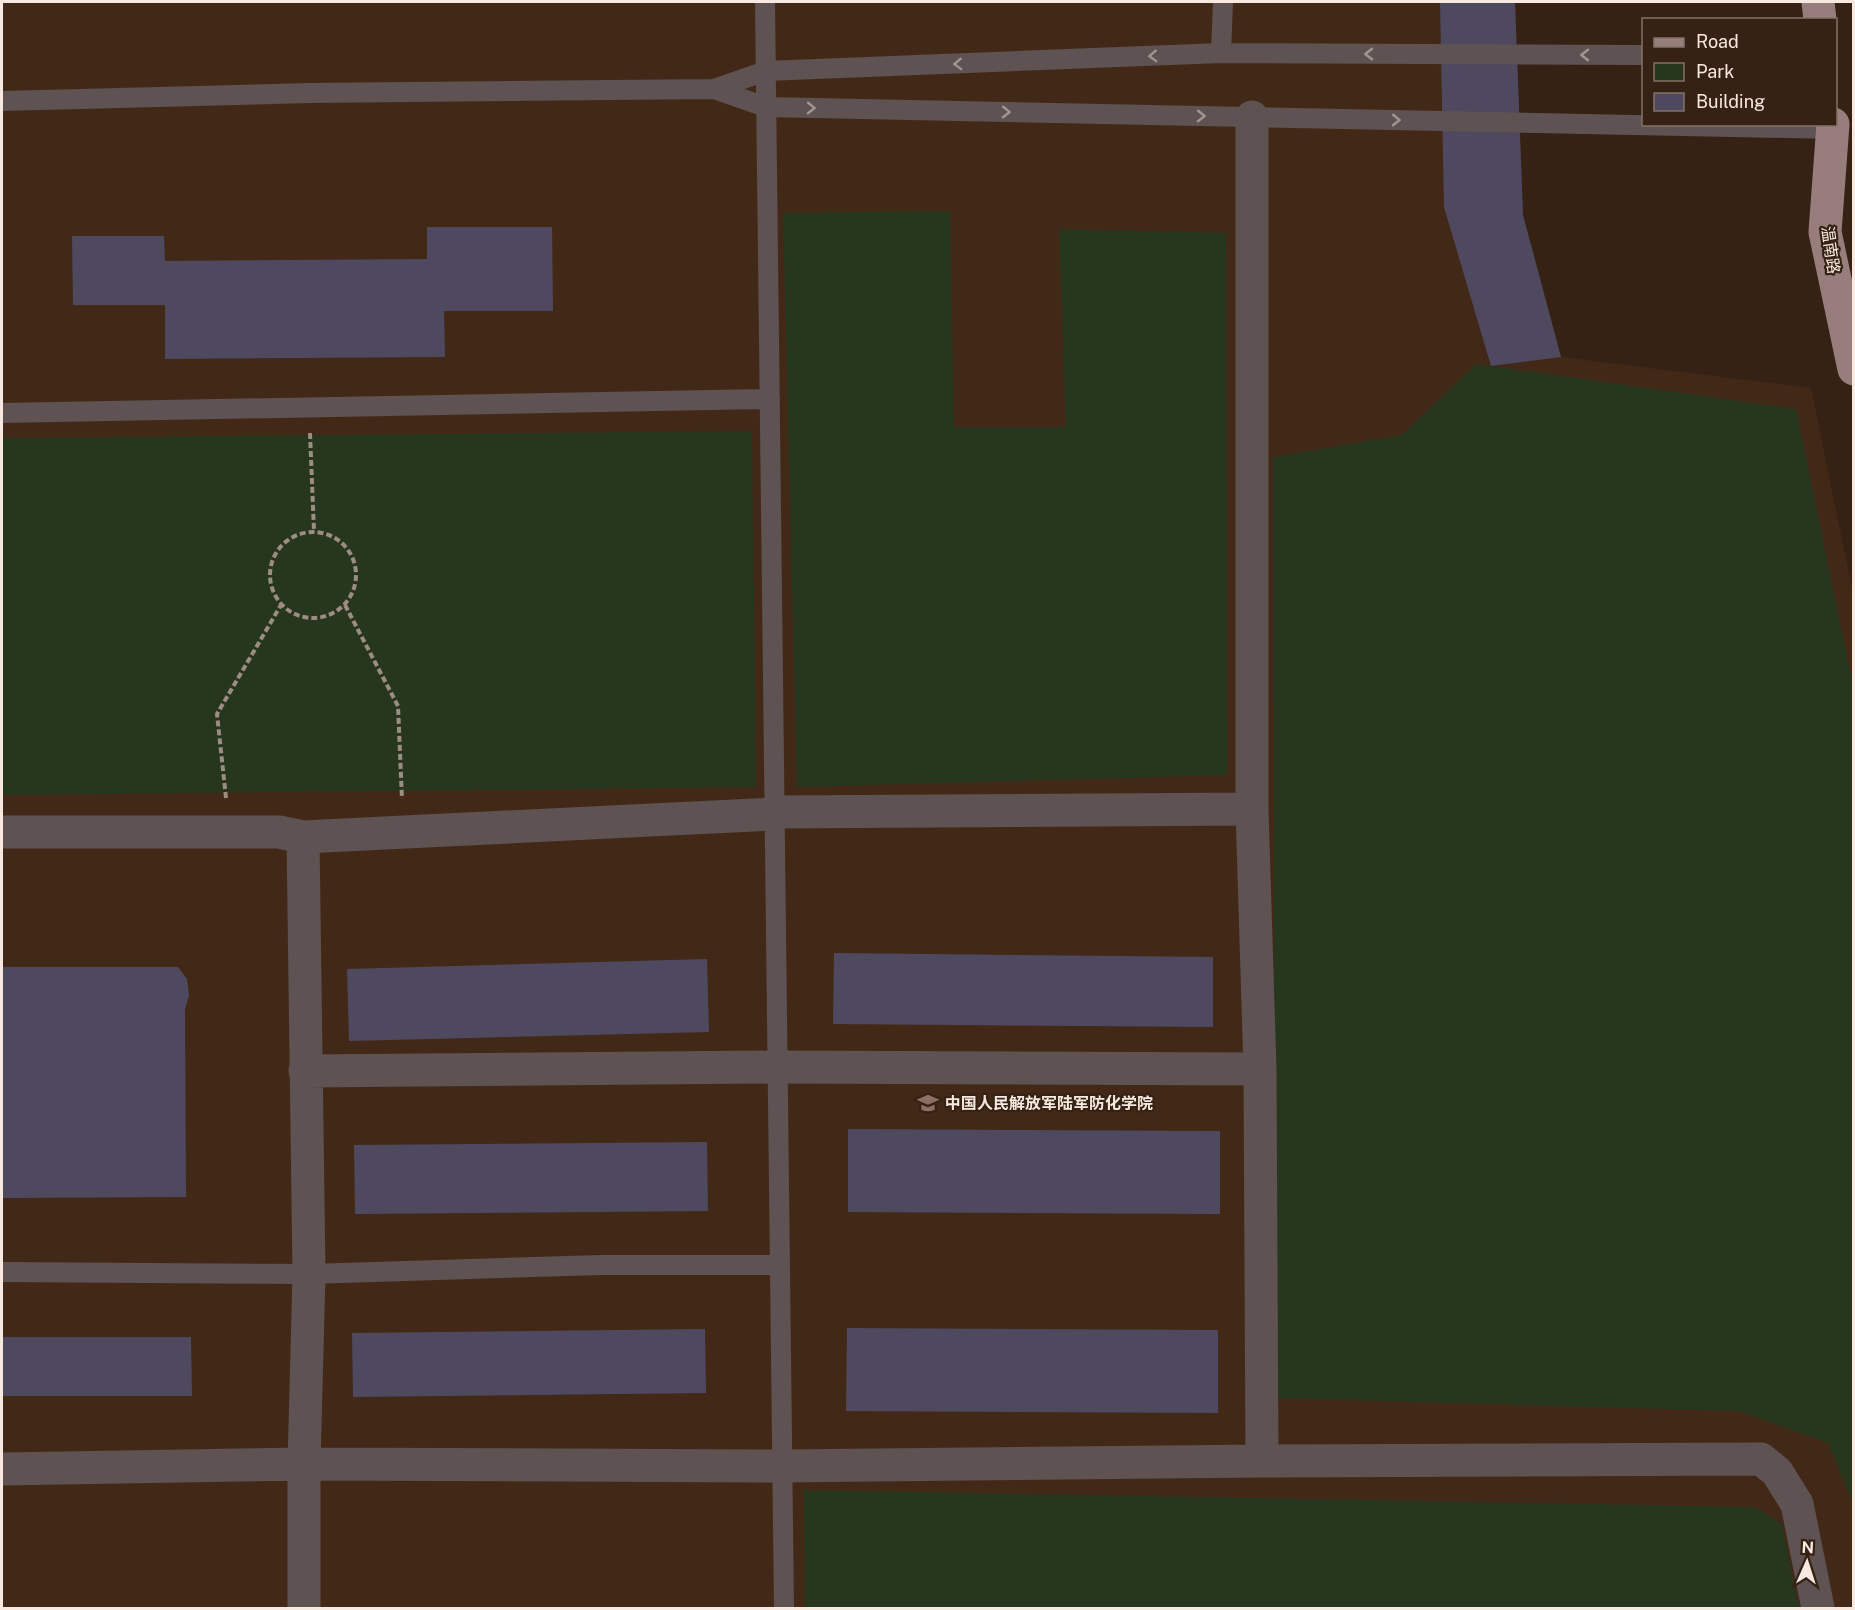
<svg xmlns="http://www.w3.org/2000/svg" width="1855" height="1610" font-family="'Public Sans','Noto Sans SC',sans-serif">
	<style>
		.built { fill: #422917 }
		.green { fill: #26371e }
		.building { fill: #4f4960 }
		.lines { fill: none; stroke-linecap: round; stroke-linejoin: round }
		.path { stroke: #9d8d81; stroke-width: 4; stroke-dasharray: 6 3; stroke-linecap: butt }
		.lane { stroke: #5f5252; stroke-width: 20 }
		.street { stroke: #5f5252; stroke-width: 33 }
		.primary { stroke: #977d7c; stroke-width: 33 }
		.oneway { stroke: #a39692 }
		.labels { text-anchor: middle; stroke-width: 4.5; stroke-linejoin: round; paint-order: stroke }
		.street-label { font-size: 16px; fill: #f7e9e0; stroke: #352214 }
		.poi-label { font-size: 16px; font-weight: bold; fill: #f7e9e0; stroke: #352214; text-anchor: start }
	</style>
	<rect width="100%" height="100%" fill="#352214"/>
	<path class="built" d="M2 2H1515L1523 215 1561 357 1811 388 1854 598 1853 1608H2Z"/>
	<path class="green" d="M950 211 954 427H1066L1059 229 1226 233 1227 775 797 787 783 213Z
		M1476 364 1796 409 1853 686V1503L1828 1443 1739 1411 1275 1398 1273 457 1402 435Z
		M752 431 756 787 2 795V438Z
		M804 1490 1755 1507 1782 1524 1799 1608H805Z"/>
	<path class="building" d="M1440 2H1515L1523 215 1561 357 1491 366 1444 207Z
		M427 227H552L553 311H444L445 357 165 359V305H73L72 236H164L165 261 427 259Z
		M834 953 1213 957V1027L833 1024Z
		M707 959 709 1032 349 1041 347 969Z
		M2 967H178L187 979 189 995 185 1009 186 1197 2 1198Z
		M848 1129 1220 1131V1214L848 1212Z
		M707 1142 708 1211 355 1214 354 1145Z
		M847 1328 1218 1330V1413L846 1411Z
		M705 1329 706 1393 353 1397 352 1333Z
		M2 1337H191L192 1396H2Z"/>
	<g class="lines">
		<path class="path" d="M310 433 314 531
			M270 575a43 43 0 1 1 86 0a43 43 0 1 1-86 0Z
			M345 605 398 706 402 799
			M226 798 217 714 281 605"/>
		<path class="lane" d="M765 2 784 1608
			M1221 53 1223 2
			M714 89 766 107 1833 129
			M2 101 310 93 714 89 766 71 1221 53 1644 55
			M2 413 770 399
			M2 1272 309 1274 601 1265H780"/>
		<path class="street" d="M1252 117V809
			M2 832H279L303 837 773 814 775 812 1252 809 1260 1069 1262 1461
			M303 837 309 1274 304 1464V1608
			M305 1071 778 1067 1260 1069
			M2 1469 304 1464 782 1466 1262 1461 1761 1459 1777 1472 1797 1504 1818 1608"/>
		<path class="primary" d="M1818 2 1820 20
			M1833 124 1825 232 1854 369"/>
	</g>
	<defs><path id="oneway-chevron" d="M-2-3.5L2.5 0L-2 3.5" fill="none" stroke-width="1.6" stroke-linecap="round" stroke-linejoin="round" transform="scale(1.5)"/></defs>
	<g class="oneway">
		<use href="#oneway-chevron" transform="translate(1369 54) rotate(-180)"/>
		<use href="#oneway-chevron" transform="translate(1585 55) rotate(-180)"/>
		<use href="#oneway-chevron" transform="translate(1153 56) rotate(178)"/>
		<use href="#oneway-chevron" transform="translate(958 64) rotate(178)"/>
		<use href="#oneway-chevron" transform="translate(811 108) rotate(1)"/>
		<use href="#oneway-chevron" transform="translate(1006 112) rotate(1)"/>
		<use href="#oneway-chevron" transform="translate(1201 116) rotate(1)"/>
		<use href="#oneway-chevron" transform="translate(1396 120) rotate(1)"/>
	</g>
	<defs>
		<symbol id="university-bare" viewBox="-9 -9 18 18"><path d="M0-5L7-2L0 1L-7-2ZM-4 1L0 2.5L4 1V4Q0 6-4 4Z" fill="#8d6e63" stroke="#352214" stroke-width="2.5" paint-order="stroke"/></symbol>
	</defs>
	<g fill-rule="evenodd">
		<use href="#university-bare" x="913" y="1088" width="30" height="30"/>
	</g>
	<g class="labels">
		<g class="street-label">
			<text transform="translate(1831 250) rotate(82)" y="6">温南路</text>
		</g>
		<g class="poi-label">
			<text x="945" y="1109">中国人民解放军陆军防化学院</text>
		</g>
	</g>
	<rect width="1855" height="1610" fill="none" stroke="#f7e9e0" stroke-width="6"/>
	<rect x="1642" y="18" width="195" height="108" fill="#352214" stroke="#837266" stroke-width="1.5"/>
	<rect x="1654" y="38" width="30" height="9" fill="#977d7c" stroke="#837266" stroke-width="1.5"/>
	<text x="1696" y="48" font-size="18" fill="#f7e9e0">Road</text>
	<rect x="1654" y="63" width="30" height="18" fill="#26371e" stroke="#837266" stroke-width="1.5"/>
	<text x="1696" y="78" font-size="18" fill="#f7e9e0">Park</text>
	<rect x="1654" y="93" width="30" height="18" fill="#4f4960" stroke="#837266" stroke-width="1.5"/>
	<text x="1696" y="108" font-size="18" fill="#f7e9e0">Building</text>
	<g transform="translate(1807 1562) rotate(3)" stroke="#352214" stroke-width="4.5" paint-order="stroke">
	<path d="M0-4.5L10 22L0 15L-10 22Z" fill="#f7e9e0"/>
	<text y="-9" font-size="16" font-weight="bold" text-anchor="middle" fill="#f7e9e0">N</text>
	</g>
</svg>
